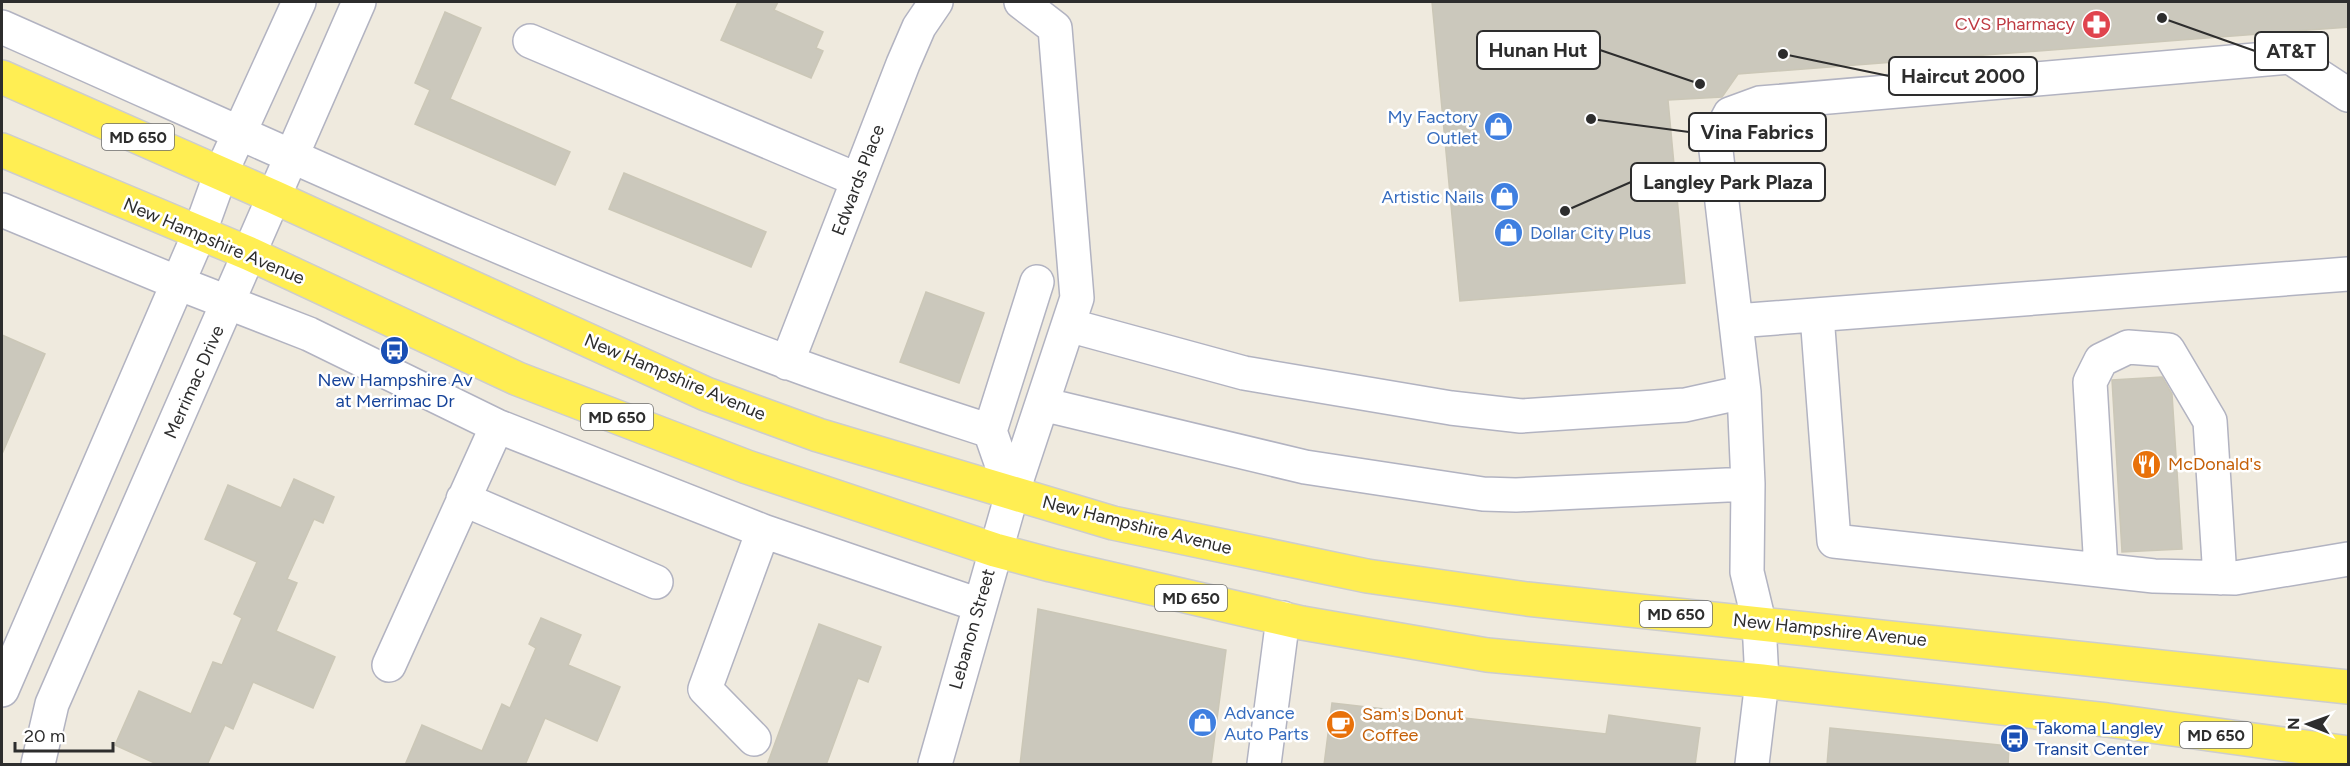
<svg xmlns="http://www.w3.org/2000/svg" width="2350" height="766" font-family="Figtree,sans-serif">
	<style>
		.building { fill: #cbc8bc; stroke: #cbc7b7; stroke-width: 1.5 }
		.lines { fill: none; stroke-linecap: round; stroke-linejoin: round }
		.minor-casing { stroke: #b2b3c1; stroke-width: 36 }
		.major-casing { stroke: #cdcdcd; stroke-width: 36 }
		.minor { stroke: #fff; stroke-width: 33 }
		.major { stroke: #ffee53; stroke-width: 33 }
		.labels { text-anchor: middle; stroke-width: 5; stroke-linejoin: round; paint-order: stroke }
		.shield { fill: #fff; stroke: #6c6c6c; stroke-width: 1.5 }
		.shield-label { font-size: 16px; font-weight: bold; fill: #2d2d2d }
		.health-label { font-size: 18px; fill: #be3a42; stroke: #fff; text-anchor: end }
		.shop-label { font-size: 18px; fill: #366cbe; stroke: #fff; text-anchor: end }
		.street-label { font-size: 18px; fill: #2d2d2d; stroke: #fff }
		.transit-label { font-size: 18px; fill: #164399; stroke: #fff }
		.food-label { font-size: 18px; fill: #c56008; stroke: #fff; text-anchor: start }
		.leader { fill: none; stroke: #2d2d2d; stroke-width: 2 }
		.callout-dot { fill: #2d2d2d; stroke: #fff; stroke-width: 2 }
		.callout { fill: #fff; stroke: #2d2d2d; stroke-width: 2 }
		.callout-label { font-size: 20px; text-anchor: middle; font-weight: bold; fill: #2d2d2d }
	</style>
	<rect width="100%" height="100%" fill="#efeade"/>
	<path class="building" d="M738 2H778L774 10 823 32 816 48 823 51 811 78 721 40Z
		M1432 2H2349V27L1738 74 1722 97 1668 100 1685 283 1460 301Z
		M445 12 481 28 450 99 570 152 555 185 415 124 430 90 415 83Z
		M624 173 766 232 751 267 609 209Z
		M926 292 984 313 959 383 900 362Z
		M2 335 45 354 2 454Z
		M2162 377 2172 394 2182 549 2122 552 2112 380Z
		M294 479 334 497 323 523 314 519 287 579 297 583 276 631 335 657 313 708 253 682 233 729 225 725 207 765H159L115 745 139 691 191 714 213 662 222 665 242 618 234 614 257 562 205 539 228 485 281 508Z
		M1038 609 1226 650 1211 765H1020Z
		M541 618 581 635 568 665 620 687 597 741 545 718 525 765H405L422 725 482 751 502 704 510 708 536 648 529 644Z
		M819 624 881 647 868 682 858 678 826 765H767Z
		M1332 703 1606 734 1609 715 1700 728 1695 765H1324Z
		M1830 728 2009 746 2008 765H1827Z"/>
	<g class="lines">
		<defs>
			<path id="minor" d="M2 27C262 142 520 263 787 362 854 387 923 409 990 431
				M530 41 858 180
				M2 210 178 283 309 334 497 426 763 531 979 605
				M1817 315 1834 541 2154 576 2235 578 2348 559
				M1736 321 2348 274
				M1068 325 1244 373 1451 408 1521 416 1685 405 1744 392
				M787 363 903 64 919 27 936 2
				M1042 404 1305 467 1483 494 1516 495 1748 484
				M1012 494 990 431 1037 282
				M463 499 656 582
				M2101 570 2090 382 2101 360 2128 347 2168 350 2210 421 2220 578
				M389 665 497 426
				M2 690 199 234 221 173 299 2
				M754 739 705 689 763 531
				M38 764 52 704 359 2
				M935 764 1012 494 1077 298 1055 28 1021 2
				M1264 764 1283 618
				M1752 764 1762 681 1759 622 1747 572 1748 484 1744 392 1715 142 1730 114 1760 103 2290 57 2348 95"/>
			<path id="major" d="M2 77 274 197 706 394 818 435 1113 523 1367 576 1527 599 2348 687
				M2 150 250 254 518 379 747 467 995 550 1051 565 1302 623 1487 655 1762 681 2107 720 2348 753"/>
		</defs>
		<use href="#minor" class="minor-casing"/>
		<use href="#major" class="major-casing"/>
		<use href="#minor" class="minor"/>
		<use href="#major" class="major"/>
	</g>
	<defs>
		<symbol id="pharmacy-disc" viewBox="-11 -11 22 22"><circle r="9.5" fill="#e0444e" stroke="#fff"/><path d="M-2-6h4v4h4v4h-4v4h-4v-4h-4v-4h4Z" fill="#fff"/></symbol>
		<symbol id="shop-disc" viewBox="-11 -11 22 22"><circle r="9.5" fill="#3f7fe0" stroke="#fff"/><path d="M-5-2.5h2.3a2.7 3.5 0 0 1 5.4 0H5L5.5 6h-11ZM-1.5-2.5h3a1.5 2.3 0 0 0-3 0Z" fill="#fff"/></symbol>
		<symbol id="bus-disc" viewBox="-11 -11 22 22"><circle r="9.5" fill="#1a4fb4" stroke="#fff"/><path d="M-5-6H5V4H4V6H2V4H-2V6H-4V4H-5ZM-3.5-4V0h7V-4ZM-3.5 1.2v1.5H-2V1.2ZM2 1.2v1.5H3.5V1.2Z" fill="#fff"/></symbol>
		<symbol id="restaurant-disc" viewBox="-11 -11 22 22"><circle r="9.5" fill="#e8710a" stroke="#fff"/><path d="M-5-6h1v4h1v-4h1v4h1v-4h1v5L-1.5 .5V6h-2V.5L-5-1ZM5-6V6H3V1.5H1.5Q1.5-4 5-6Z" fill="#fff"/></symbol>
		<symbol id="cafe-disc" viewBox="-11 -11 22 22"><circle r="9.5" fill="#e8710a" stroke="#fff"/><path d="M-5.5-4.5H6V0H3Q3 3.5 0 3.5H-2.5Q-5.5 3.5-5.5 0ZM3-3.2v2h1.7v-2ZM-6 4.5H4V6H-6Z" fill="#fff"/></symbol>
	</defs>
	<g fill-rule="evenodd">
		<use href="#pharmacy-disc" x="2080" y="8" width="33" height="33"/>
		<use href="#shop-disc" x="1482" y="110" width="33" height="33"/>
		<use href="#shop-disc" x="1488" y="180" width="33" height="33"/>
		<use href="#shop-disc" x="1492" y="216" width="33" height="33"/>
		<use href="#bus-disc" x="378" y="334" width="33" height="33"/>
		<use href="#restaurant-disc" x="2130" y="448" width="33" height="33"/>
		<use href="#shop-disc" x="1186" y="706" width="33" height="33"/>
		<use href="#cafe-disc" x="1324" y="708" width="33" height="33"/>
		<use href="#bus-disc" x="1998" y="722" width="33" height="33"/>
	</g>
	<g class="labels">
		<g class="shield">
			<rect x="102" y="124" width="72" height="26" rx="4.5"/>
			<rect x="581" y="404" width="72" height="26" rx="4.5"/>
			<rect x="1155" y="585" width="72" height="26" rx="4.5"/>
			<rect x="1640" y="601" width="72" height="26" rx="4.5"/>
			<rect x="2180" y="722" width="72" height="26" rx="4.5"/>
		</g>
		<g class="shield-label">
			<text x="138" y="143">MD 650</text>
			<text x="617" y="423">MD 650</text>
			<text x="1191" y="604">MD 650</text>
			<text x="1676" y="620">MD 650</text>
			<text x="2216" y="741">MD 650</text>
		</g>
		<g class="health-label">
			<text x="2075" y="30">CVS Pharmacy</text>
		</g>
		<g class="shop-label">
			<text x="1478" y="123">My Factory<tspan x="1478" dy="21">Outlet</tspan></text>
			<text x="1484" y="203">Artistic Nails</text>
			<text x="1530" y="239" text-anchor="start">Dollar City Plus</text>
			<text x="1224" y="719" text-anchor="start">Advance<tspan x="1224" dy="21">Auto Parts</tspan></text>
		</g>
		<g class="street-label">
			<text transform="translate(858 180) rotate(-69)" y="6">Edwards Place</text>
			<text transform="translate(214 241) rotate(23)" y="6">New Hampshire Avenue</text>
			<text transform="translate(675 377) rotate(23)" y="6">New Hampshire Avenue</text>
			<text transform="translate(194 382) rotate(-66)" y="6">Merrimac Drive</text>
			<text transform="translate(1137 525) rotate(14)" y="6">New Hampshire Avenue</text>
			<text transform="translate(972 629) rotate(-74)" y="6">Lebanon Street</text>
			<text transform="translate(1830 630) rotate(6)" y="6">New Hampshire Avenue</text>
		</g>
		<g class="transit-label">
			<text x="395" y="386">New Hampshire Av<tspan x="395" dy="21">at Merrimac Dr</tspan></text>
			<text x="2035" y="734" text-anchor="start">Takoma Langley<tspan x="2035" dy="21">Transit Center</tspan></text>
		</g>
		<g class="food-label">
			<text x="2168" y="470">McDonald's</text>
			<text x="1362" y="720">Sam's Donut<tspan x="1362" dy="21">Coffee</tspan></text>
		</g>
	</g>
	<path class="leader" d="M1700 84L1600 50M2162 18L2255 51M1783 54L1889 76M1591 119L1689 132M1565 211L1631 182"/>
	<g class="callout-dot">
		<circle cx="1700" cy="84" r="6"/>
		<circle cx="2162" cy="18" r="6"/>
		<circle cx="1783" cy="54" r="6"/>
		<circle cx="1591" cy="119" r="6"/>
		<circle cx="1565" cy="211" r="6"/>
	</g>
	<g class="callout">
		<rect x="1477" y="31" width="123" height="38" rx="6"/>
		<rect x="2255" y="32" width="73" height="38" rx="6"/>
		<rect x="1889" y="57" width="148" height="38" rx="6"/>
		<rect x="1689" y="113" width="137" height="38" rx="6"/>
		<rect x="1631" y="163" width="194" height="38" rx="6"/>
	</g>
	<g class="callout-label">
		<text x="1538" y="57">Hunan Hut</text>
		<text x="2291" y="58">AT&amp;T</text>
		<text x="1963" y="83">Haircut 2000</text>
		<text x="1757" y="139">Vina Fabrics</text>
		<text x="1728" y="189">Langley Park Plaza</text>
	</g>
	<rect width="2350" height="766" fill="none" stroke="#2d2d2d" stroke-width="6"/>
	<g transform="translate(2308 724) rotate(271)" stroke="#ffffff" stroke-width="4.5" paint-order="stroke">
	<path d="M0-4.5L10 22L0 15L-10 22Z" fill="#2d2d2d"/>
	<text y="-9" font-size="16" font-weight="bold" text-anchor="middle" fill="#2d2d2d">N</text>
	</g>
	<path d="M15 742v9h98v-9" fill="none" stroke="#2d2d2d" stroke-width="3"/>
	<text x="24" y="742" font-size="18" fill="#2d2d2d" stroke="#ffffff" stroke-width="4.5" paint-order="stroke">20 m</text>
</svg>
